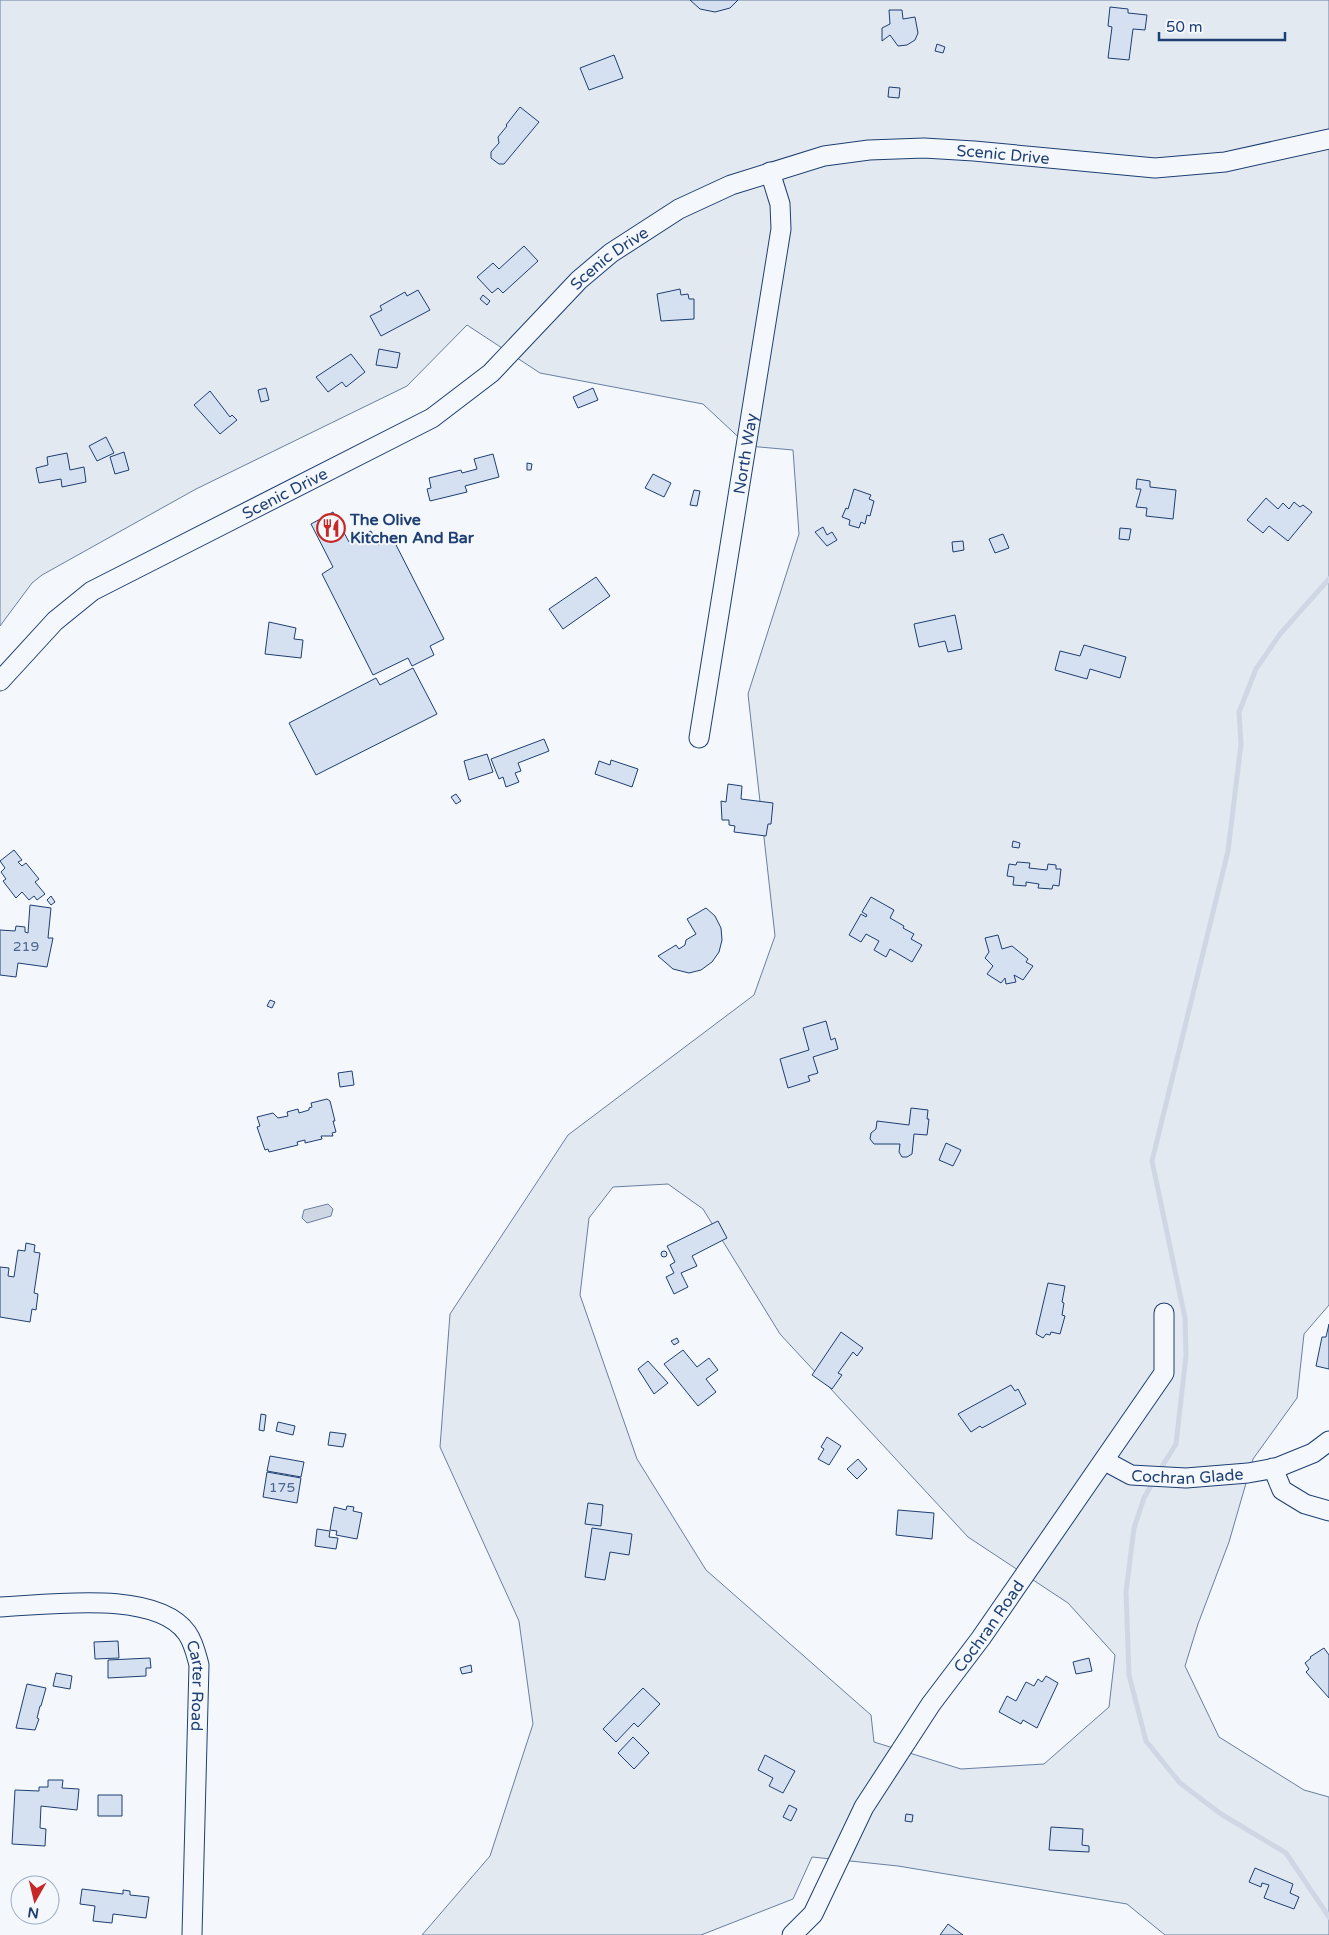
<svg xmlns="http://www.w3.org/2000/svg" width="1329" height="1935" font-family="'Varela Round',sans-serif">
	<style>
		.green { fill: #e3e9f0; stroke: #687fa3; fill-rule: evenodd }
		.water { fill: #cfd7e4; stroke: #687fa3 }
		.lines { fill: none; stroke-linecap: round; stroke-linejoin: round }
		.stream { stroke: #cfd7e4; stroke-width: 5 }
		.building { fill: #d5e0f0; stroke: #1d3f73 }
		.minor-casing { stroke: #1d3f73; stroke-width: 21 }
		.minor { stroke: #f4f7fb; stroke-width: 19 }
		.labels { text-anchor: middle; stroke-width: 4; stroke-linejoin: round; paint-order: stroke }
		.number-label { font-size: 14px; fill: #4b6792 }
		.street-label { font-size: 16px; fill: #1d3f73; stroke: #f4f7fb }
		.poi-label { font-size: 16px; font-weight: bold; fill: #1d3f73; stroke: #f4f7fb; text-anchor: start }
	</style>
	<rect width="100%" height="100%" fill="#f4f7fb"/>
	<path class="green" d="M0 0H1329V1305L1304 1334 1297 1398 1253 1459 1229 1542 1198 1624 1185 1666 1219 1737 1304 1790 1329 1797V1935H1165L1127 1904 898 1866 812 1857 793 1899 701 1935H422L490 1856 533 1724 519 1621 440 1447 450 1314 568 1135 754 995 775 936 748 694 799 534 793 450 748 446 703 404 540 373 467 325 407 386 196 489 42 575 32 583 0 626ZM668 1184 703 1209 780 1334 968 1537 1068 1603 1115 1655 1109 1707 1044 1764 961 1769 874 1742 871 1715 706 1570 637 1459 580 1295 589 1218 613 1187Z"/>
	<path class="water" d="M328 1204 333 1209 331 1216 307 1223 302 1218 304 1210Z"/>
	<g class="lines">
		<path class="stream" d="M1158 1473 1176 1444 1186 1356 1185 1318 1152 1161 1228 851 1241 744 1239 712 1256 669 1280 634 1329 579
			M1154 1480 1144 1498 1134 1528 1126 1592 1129 1675 1146 1741 1180 1783 1221 1814 1286 1853 1329 1917"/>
	</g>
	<path class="building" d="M690 0H738L730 8 715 12 700 9Z
		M1110 7 1128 9V13L1147 15 1145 30 1133 29 1129 60 1108 58 1112 27 1108 26Z
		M889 10H902L903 19 915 17 918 33 915 40 907 45 898 46 890 35 882 41V28L890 24Z
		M937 44 945 47 943 53 935 51Z
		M614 55 623 78 589 90 580 68Z
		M889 87 900 88 899 98 888 97Z
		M520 107 539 122 504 164H499L491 158V152L499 143 498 137 507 126 506 125Z
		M524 246 538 261 503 293 498 288 492 293 477 277 493 263 499 269Z
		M680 289 681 295 688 294 689 299H694V319L661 321 657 294Z
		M418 290 430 310 381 336 370 316 382 310 380 306 405 292 407 296Z
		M483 295 490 301 487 305 480 299Z
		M379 349 400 353 397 368 376 365Z
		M351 354 365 372 346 387 342 382 328 392 316 377Z
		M266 388 269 400 261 402 258 390Z
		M593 388 598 400 578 408 573 397Z
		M210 391 230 417 232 415 237 420 220 434 194 405Z
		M106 437 114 453 97 461 89 446Z
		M124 452 129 470 115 474 110 457Z
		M67 453 70 470 84 467 86 482 62 487 61 479 39 483 36 468 48 465 47 457Z
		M493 454 499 477 465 486 467 492 430 501 427 489 431 488 429 478 461 470 462 473 477 469 474 459Z
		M527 463 532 464 531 470H527Z
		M653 474 671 483 664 497 645 488Z
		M1137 479 1150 481V487L1176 490 1173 519 1146 516 1147 508 1136 507 1141 489H1136Z
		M854 489 871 495 869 499 874 501 870 516 867 515 865 524 861 522 859 528 849 525 850 520 842 517 846 508 848 509Z
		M694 490 700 491 697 506 690 505Z
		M1266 498 1278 509 1283 503 1289 509 1294 502 1300 507 1303 505 1312 512 1288 541 1269 526 1263 533 1247 520Z
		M333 512 349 542 371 531 378 545 392 537 444 639 430 646 434 655 412 666 408 658 373 675 322 574 333 567 311 524Z
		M823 527 827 535 832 532 837 540 827 546 815 532Z
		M1120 528 1131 529 1129 540 1119 539Z
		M1003 534 1009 548 995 553 989 539Z
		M963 541 964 550 953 552 952 542Z
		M596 577 610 596 563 629 549 609Z
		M955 615 962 649 948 652 945 641 919 647 914 624Z
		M269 622 296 628 294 639 303 640 301 658 265 654Z
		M1084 645 1126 657 1120 678 1090 669 1087 679 1055 670 1060 651 1080 656Z
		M413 668 437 714 316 775 289 723 376 678 380 685Z
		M544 739 549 751 518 763 521 771 515 773 519 782 506 787 503 777 499 779 491 759Z
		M487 754 493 772 469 780 464 761Z
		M611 760 638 769 632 787 595 774 599 761 610 765Z
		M728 784 742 786 741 799 773 803 771 824H768L766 836 734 832 735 826 729 825V820H722L721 801 726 802Z
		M456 794 461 801 456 804 451 797Z
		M1013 841 1020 843 1019 848 1012 847Z
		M14 850 22 860 18 862 22 866 26 863 39 879 35 882 45 894 37 900 34 896 29 900 22 892 16 898 3 881 6 879 1 872 5 868 0 861Z
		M1017 862 1030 863 1029 868 1047 870 1048 864 1056 865V869H1061L1059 886 1053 885 1052 889 1038 888 1039 884 1026 882V886L1013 885 1014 877 1007 876 1009 864 1016 865Z
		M51 896 55 902 51 905 47 900Z
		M871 897 894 910 890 918 904 926 903 928 914 934 911 939 922 945 912 962 890 949 886 957 874 950 879 941 866 934 861 942 849 935 861 914 866 917 867 915 862 912Z
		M30 905 51 908 48 938H53L47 967 18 963 16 977 0 975V930L15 931 16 926 25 927V932L28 933Z
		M706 908 715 916 721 928 722 940 719 952 712 962 701 970 689 973 673 969 658 956 676 945 679 949 685 945 686 940 696 934 687 919Z
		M998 935 1002 949 1012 946 1028 959 1026 962 1033 966 1023 980 1014 975 1016 982 1006 984 1005 978 1001 983 987 974 993 966 985 958 989 952 985 938Z
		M270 1000 275 1002 272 1008 267 1006Z
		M826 1021 831 1040 835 1038 838 1049 813 1057 818 1073 808 1076 810 1081 788 1088 780 1059 809 1050 803 1028Z
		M352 1071 354 1085 340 1087 338 1073Z
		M327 1099 330 1101 335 1121H333L336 1132 332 1133 333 1136H321L322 1139 305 1143V1140L297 1142 298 1145 269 1152 268 1149 265 1150 257 1127 260 1126 257 1117 273 1113 278 1118 288 1116 287 1112 298 1109 299 1113 309 1110V1108L312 1107 311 1103Z
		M911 1108 928 1110 927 1119H929L927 1135 914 1134 912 1154 907 1157H902L899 1152 900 1144H874L870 1139 871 1133 876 1129 877 1121 909 1125Z
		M946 1143 961 1150 953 1166 939 1160Z
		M718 1221 727 1238 692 1256 697 1266 681 1273 688 1287 674 1294 666 1277 674 1273 670 1265 675 1262 667 1246Z
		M26 1243 35 1245 34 1252 40 1253 34 1293 38 1294 36 1310 32 1309 30 1322 0 1317V1267L9 1268 8 1276 14 1277 18 1250 25 1251Z
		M661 1254a3 3 0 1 1 6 0a3 3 0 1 1-6 0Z
		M1048 1283 1065 1286 1062 1302 1064 1303 1062 1315 1065 1316 1060 1334 1051 1332 1050 1335 1046 1334 1043 1338 1036 1334Z
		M1329 1324V1369L1316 1366 1322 1337H1326Z
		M841 1332 863 1348 857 1356 853 1352 838 1373 842 1375 832 1389 812 1375Z
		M677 1338 679 1342 674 1345 671 1341Z
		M683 1350 697 1367 709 1358 718 1370 706 1379 716 1392 698 1406 664 1364Z
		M648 1361 668 1383 654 1394 638 1369Z
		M1011 1385 1015 1391 1018 1389 1026 1404 982 1428 980 1426 971 1432 958 1414Z
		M261 1414 266 1415 264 1431 259 1430Z
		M278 1422 295 1426 293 1435 276 1431Z
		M330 1432 346 1434 343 1447 328 1445Z
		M827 1437 841 1446 829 1465 818 1459 824 1449 821 1447Z
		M270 1456 304 1462 301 1477 267 1471Z
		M858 1459 867 1469 857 1479 847 1469Z
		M267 1472 301 1478 297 1503 263 1497Z
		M588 1503 603 1505 601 1526 585 1524Z
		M347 1506 354 1507 353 1511 362 1513 357 1539 336 1535 337 1531 330 1530 334 1507 346 1510Z
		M898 1510 934 1513 932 1539 896 1535Z
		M592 1528 632 1534 629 1555 610 1552 605 1580 585 1577Z
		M317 1529 330 1531 329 1537 338 1538 336 1549 315 1546Z
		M118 1641 119 1658 95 1659 94 1642Z
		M1324 1648 1329 1655V1698L1306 1672 1309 1669 1305 1663 1311 1658 1310 1657Z
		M150 1658 151 1668H146V1676L108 1678V1660Z
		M1089 1658 1092 1671 1076 1674 1073 1662Z
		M471 1665 472 1672 462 1674 460 1668Z
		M56 1673 72 1676 70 1689 53 1686Z
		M1046 1676 1058 1683 1037 1728 1023 1720 1021 1724 999 1712 1007 1696 1016 1701 1026 1682 1034 1686 1038 1679 1042 1682Z
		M27 1684 46 1688 41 1706H40L37 1718 39 1719 35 1730 16 1728Z
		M643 1688 660 1704 638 1727 634 1723 616 1742 603 1729Z
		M633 1737 649 1753 634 1769 618 1753Z
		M765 1755 795 1771 783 1793 769 1786 773 1778 758 1770Z
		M48 1780H63L62 1788 79 1789 77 1810 41 1806 40 1828 46 1829 45 1846 12 1844 15 1790 39 1791V1787H48Z
		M98 1795H122V1816H98Z
		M789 1805 797 1809 791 1821 783 1817Z
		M906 1814 913 1815 912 1822 905 1821Z
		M1051 1827 1083 1829 1082 1845 1089 1846V1852L1049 1850Z
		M1255 1868 1293 1884 1290 1893 1299 1897 1294 1909 1264 1898 1269 1885 1262 1883 1261 1887 1249 1882Z
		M82 1889 123 1894V1890L130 1891V1895L149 1897 146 1918 113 1914 112 1923 93 1921 95 1906 80 1904Z
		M948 1924 963 1935H940Z"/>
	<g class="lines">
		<defs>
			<g id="minor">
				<path id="s1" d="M0 681 55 621 92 591 432 418 491 373 579 280 611 253 679 209 731 185 824 156 869 150 924 148 974 151 1155 168 1225 162 1329 139"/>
				<path id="s2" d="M699 738 781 229 780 204 770 172"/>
				<path id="s3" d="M1105 1461 1131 1475 1186 1478 1248 1473 1276 1468 1313 1453 1329 1441"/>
				<path d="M1273 1468 1282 1490 1305 1504 1329 1511"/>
				<path id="s4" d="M0 1607C48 1605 156 1589 187 1633 194 1643 196 1654 199 1665L192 1935"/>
				<path id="s5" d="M792 1935 813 1914 864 1807 931 1704 981 1638 1164 1373V1313"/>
			</g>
		</defs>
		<use href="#minor" class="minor-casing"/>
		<use href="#minor" class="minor"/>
	</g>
	<defs>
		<symbol id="restaurant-ring" viewBox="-11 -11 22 22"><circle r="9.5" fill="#f4f7fb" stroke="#c62828" stroke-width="1.5"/><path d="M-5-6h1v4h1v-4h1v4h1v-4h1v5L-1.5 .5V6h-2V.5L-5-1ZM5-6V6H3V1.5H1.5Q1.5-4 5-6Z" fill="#c62828"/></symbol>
	</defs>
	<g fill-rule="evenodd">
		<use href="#restaurant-ring" x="315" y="512" width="32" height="32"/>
	</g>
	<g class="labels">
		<g class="number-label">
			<text x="26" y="951">219</text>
			<text x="282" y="1492">175</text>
		</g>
		<g class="street-label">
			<text dy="6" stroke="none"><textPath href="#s1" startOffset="1170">Scenic Drive</textPath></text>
			<text dy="6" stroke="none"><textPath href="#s1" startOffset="750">Scenic Drive</textPath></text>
			<text dy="6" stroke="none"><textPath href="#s2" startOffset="288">North Way</textPath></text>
			<text dy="6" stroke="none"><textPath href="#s1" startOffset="345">Scenic Drive</textPath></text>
			<text dy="6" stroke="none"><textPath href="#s3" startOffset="86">Cochran Glade</textPath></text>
			<text dy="6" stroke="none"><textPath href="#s5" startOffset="368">Cochran Road</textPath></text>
			<text dy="6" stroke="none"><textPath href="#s4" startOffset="250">Carter Road</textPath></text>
		</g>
		<g class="poi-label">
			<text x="350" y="525">The Olive<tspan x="350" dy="18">Kitchen And Bar</tspan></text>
		</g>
	</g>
	<g transform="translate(35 1900) rotate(188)"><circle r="24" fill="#f4f7fb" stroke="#9eadc5"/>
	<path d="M0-4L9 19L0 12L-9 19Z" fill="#c62828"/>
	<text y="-8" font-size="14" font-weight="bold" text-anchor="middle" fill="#1d3f73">N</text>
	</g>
	<path d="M1159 32v8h126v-8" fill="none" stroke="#1d3f73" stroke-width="2.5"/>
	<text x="1166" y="32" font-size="15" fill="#1d3f73" stroke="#f4f7fb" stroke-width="4" paint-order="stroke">50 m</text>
</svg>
